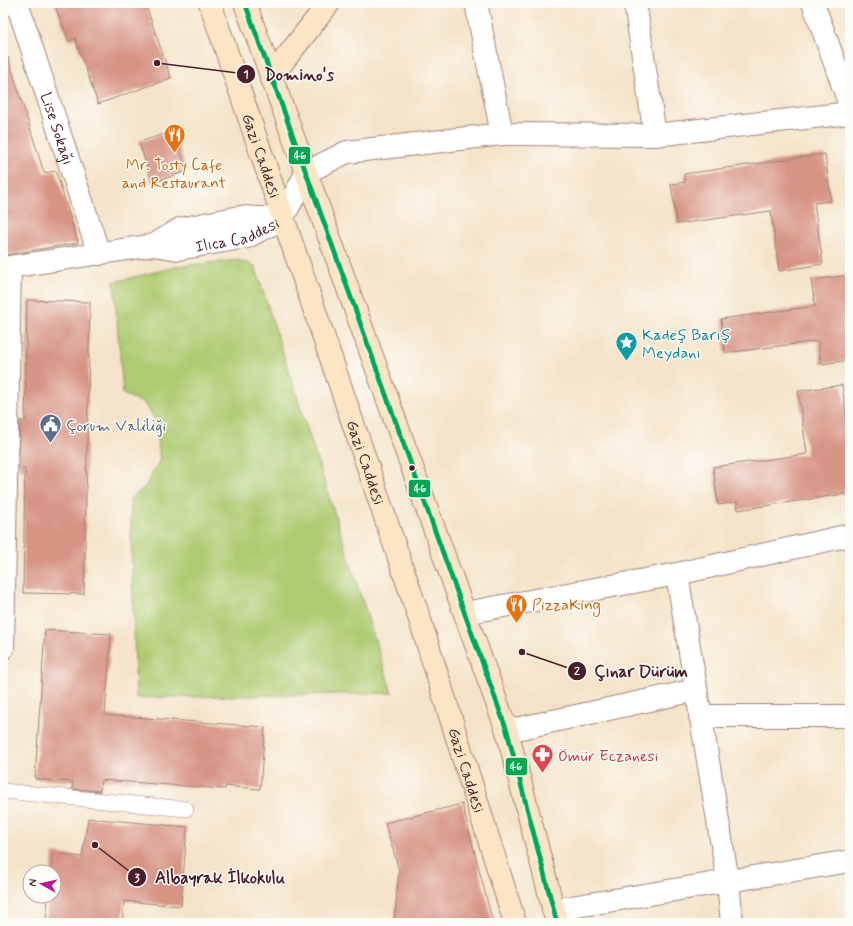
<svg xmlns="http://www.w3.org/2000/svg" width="853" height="926" font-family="Mynerve,sans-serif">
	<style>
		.green { fill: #aecb71; stroke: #7c754e }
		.building { fill: #d79485 }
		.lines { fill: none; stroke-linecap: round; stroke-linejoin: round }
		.lane-casing { stroke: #9f817a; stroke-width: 16 }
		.street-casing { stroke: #9f817a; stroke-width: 24 }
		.secondary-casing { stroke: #9f817a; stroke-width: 24 }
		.lane { stroke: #fff; stroke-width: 15 }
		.street { stroke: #fff; stroke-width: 22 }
		.secondary { stroke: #fce5c4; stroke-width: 22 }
		.bus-1-casing { stroke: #fdfcf7; stroke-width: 8 }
		.bus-1 { stroke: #00a651; stroke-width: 5 }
		.bus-dot { fill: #4a1f2b; stroke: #fdfcf7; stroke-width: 1.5 }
		.labels { text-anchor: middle; stroke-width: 3; stroke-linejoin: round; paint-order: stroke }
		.street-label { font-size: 16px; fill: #4a1f2b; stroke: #fdfcf7 }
		.food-label { font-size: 16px; fill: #c56008; stroke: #fdfcf7 }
		.culture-label { font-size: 16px; fill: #0d838f; stroke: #fdfcf7; text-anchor: start }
		.service-label { font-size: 16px; fill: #4e5e75; stroke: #fdfcf7; text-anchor: start }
		.health-label { font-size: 16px; fill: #be3a42; stroke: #fdfcf7; text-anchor: start }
		.leader { fill: none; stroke: #4a1f2b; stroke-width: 1.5 }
		.callout-dot { fill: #4a1f2b; stroke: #fdfcf7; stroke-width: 1.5 }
		.mark-label { font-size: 12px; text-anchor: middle; font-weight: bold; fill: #fff }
		.callout-label { font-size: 17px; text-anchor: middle; font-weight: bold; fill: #4a1f2b; stroke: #fdfcf7; stroke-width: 3; stroke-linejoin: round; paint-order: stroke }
		.line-badge { stroke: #fdfcf7; stroke-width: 1.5 }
		.badge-label { font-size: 11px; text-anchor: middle; font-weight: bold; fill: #fff }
	</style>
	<rect width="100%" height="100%" fill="#fdfcf7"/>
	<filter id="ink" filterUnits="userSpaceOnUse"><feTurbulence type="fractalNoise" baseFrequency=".025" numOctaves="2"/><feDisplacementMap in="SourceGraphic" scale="8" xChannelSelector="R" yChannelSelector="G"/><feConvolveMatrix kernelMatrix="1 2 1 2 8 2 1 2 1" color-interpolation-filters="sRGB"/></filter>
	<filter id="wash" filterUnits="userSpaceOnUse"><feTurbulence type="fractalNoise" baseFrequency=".012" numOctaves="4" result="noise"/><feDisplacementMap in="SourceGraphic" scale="16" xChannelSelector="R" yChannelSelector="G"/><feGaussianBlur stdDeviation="0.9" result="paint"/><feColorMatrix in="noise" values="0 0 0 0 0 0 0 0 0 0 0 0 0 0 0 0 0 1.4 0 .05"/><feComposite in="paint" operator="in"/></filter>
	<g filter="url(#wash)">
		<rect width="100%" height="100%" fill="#f4e3c8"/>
		<path class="green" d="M238 260 255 266 392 693 136 698 130 499 145 487 160 460 156 421 144 403 123 394 114 282 179 266Z"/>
		<g id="blocks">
			<path class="building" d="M54 3H145L171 78 98 104 75 38 69 41Z
				M3 57H8L44 173 56 171 78 243 3 255Z
				M174 131 187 171 152 183 139 142Z
				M825 154 831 201 814 203 823 264 779 271 771 211 677 224 671 184 685 182 684 174Z
				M850 275V360L821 364 818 341 725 353 721 319 815 306 811 280Z
				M27 300 90 302 84 594 23 593 25 469H19L20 421H25Z
				M842 385 850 442V493L738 510 737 502 718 505 713 467 807 454 798 391Z
				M45 630 111 634 105 715 265 727 260 789 225 786V789L101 780 100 791 72 789 73 782 35 779Z
				M462 804 493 923H394L399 870 385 823Z
				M88 818 187 827 181 906 124 901 122 923H46L48 896H54V872H51L53 853 82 857Z"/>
		</g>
	</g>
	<g filter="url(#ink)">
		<use href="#blocks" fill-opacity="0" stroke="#9f817a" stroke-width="1"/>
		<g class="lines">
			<defs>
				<path id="lane" d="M3 791 186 809"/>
				<g id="street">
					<path id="s1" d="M17 3 99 254"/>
					<path d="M476 3 502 134"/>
					<path d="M635 3 655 135"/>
					<path d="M813 3 850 105"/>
					<path d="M282 219 307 172 347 152 502 134 655 135 850 113"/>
					<path d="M154 245 180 229 240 217 281 219"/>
					<path id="s2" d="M3 268 154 245 178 249 247 237 282 219"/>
					<path d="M677 574 728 881 732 923"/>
					<path d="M465 613 677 574 850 535"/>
					<path d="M3 648 10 267"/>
					<path d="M700 716H850"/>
					<path d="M507 731 696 690"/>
					<path d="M553 910 850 861"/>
				</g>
				<g id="secondary">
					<path id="s3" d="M210 3 420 620 515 923"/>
					<path d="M245 3 507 731 557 923"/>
					<path d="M271 77 329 3"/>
				</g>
			</defs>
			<use href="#lane" class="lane-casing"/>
			<use href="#street" class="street-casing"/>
			<use href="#secondary" class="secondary-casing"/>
			<use href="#lane" class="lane"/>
			<use href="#street" class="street"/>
			<use href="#secondary" class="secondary"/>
			<defs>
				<path id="bus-1" d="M245 3 507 731 557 923"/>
			</defs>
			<use href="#bus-1" class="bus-1-casing"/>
			<use href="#bus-1" class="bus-1"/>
		</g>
	</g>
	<defs>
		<symbol id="restaurant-pin" viewBox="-11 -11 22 30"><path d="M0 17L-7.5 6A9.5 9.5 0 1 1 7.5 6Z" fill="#e8710a" stroke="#fdfcf7"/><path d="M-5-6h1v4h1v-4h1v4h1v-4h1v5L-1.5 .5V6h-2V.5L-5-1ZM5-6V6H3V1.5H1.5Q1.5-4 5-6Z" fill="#fff"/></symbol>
		<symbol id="sight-pin" viewBox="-11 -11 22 30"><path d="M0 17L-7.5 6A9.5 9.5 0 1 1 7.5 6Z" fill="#0f9aa8" stroke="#fdfcf7"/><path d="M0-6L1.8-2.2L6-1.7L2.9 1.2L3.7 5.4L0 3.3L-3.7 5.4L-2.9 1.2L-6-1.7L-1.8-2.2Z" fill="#fff"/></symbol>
		<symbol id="civic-pin" viewBox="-11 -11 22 30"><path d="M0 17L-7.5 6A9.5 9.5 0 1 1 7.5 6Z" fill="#5c6f8a" stroke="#fdfcf7"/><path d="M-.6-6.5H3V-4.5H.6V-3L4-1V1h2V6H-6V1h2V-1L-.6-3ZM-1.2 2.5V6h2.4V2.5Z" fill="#fff"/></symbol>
		<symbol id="pharmacy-pin" viewBox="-11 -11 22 30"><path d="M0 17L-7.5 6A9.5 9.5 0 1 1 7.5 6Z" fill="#e0444e" stroke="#fdfcf7"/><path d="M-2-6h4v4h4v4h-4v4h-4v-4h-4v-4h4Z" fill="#fff"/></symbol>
	</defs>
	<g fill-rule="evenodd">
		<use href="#restaurant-pin" x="162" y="122" width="25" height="34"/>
		<use href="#sight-pin" x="614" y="330" width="25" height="34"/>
		<use href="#civic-pin" x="38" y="412" width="25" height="34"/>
		<use href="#restaurant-pin" x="504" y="592" width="25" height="34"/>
		<use href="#pharmacy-pin" x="530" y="742" width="25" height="34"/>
	</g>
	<circle class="bus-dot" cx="412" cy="468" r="3.5"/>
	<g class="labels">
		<g class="street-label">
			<text dy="6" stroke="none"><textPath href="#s1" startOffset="132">Lise Sokağı</textPath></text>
			<text dy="6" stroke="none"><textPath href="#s3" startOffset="161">Gazi Caddesi</textPath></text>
			<text dy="6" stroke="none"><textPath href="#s2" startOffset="238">Ilıca Caddesi</textPath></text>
			<text dy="6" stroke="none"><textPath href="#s3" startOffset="485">Gazi Caddesi</textPath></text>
			<text dy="6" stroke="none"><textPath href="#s3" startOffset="809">Gazi Caddesi</textPath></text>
		</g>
		<g class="food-label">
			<text x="174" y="170">Mr. Tosty Cafe<tspan x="174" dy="18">and Restaurant</tspan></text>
			<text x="532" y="610" text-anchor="start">PizzaKing</text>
		</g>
		<g class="culture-label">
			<text x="642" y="340">Kadeş Barış<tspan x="642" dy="18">Meydanı</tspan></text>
		</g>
		<g class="service-label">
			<text x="66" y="431">Çorum Valiliği</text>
		</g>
		<g class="health-label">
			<text x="558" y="761">Ömür Eczanesi</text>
		</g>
	</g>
	<path class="leader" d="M157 63L246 74M522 652L577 671M95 845L137 877"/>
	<g class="callout-dot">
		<circle cx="157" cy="63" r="4"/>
		<circle cx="522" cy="652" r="4"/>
		<circle cx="95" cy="845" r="4"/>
		<circle cx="246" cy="74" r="10"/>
		<circle cx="577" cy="671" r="10"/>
		<circle cx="137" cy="877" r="10"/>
	</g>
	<g class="mark-label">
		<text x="246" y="78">1</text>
		<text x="577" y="675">2</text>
		<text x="137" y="882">3</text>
	</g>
	<g class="callout-label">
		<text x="299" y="80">Domino's</text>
		<text x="641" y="677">Çınar Dürüm</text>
		<text x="220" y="883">Albayrak İlkokulu</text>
	</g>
	<g class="line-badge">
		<rect x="288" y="146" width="23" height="19" rx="4" fill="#00a651"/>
		<rect x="408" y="479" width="23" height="19" rx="4" fill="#00a651"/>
		<rect x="505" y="757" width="23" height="19" rx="4" fill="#00a651"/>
	</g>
	<g class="badge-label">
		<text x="300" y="159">46</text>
		<text x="420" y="492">46</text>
		<text x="516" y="770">46</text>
	</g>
	<rect width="853" height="926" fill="none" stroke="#fdfcf7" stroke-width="16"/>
	<g transform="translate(42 884) rotate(278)"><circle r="19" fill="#fdfcf7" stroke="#b5a4a5"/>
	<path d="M0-3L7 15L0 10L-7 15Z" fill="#b5179e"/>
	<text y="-6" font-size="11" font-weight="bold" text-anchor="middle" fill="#4a1f2b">N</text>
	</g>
</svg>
